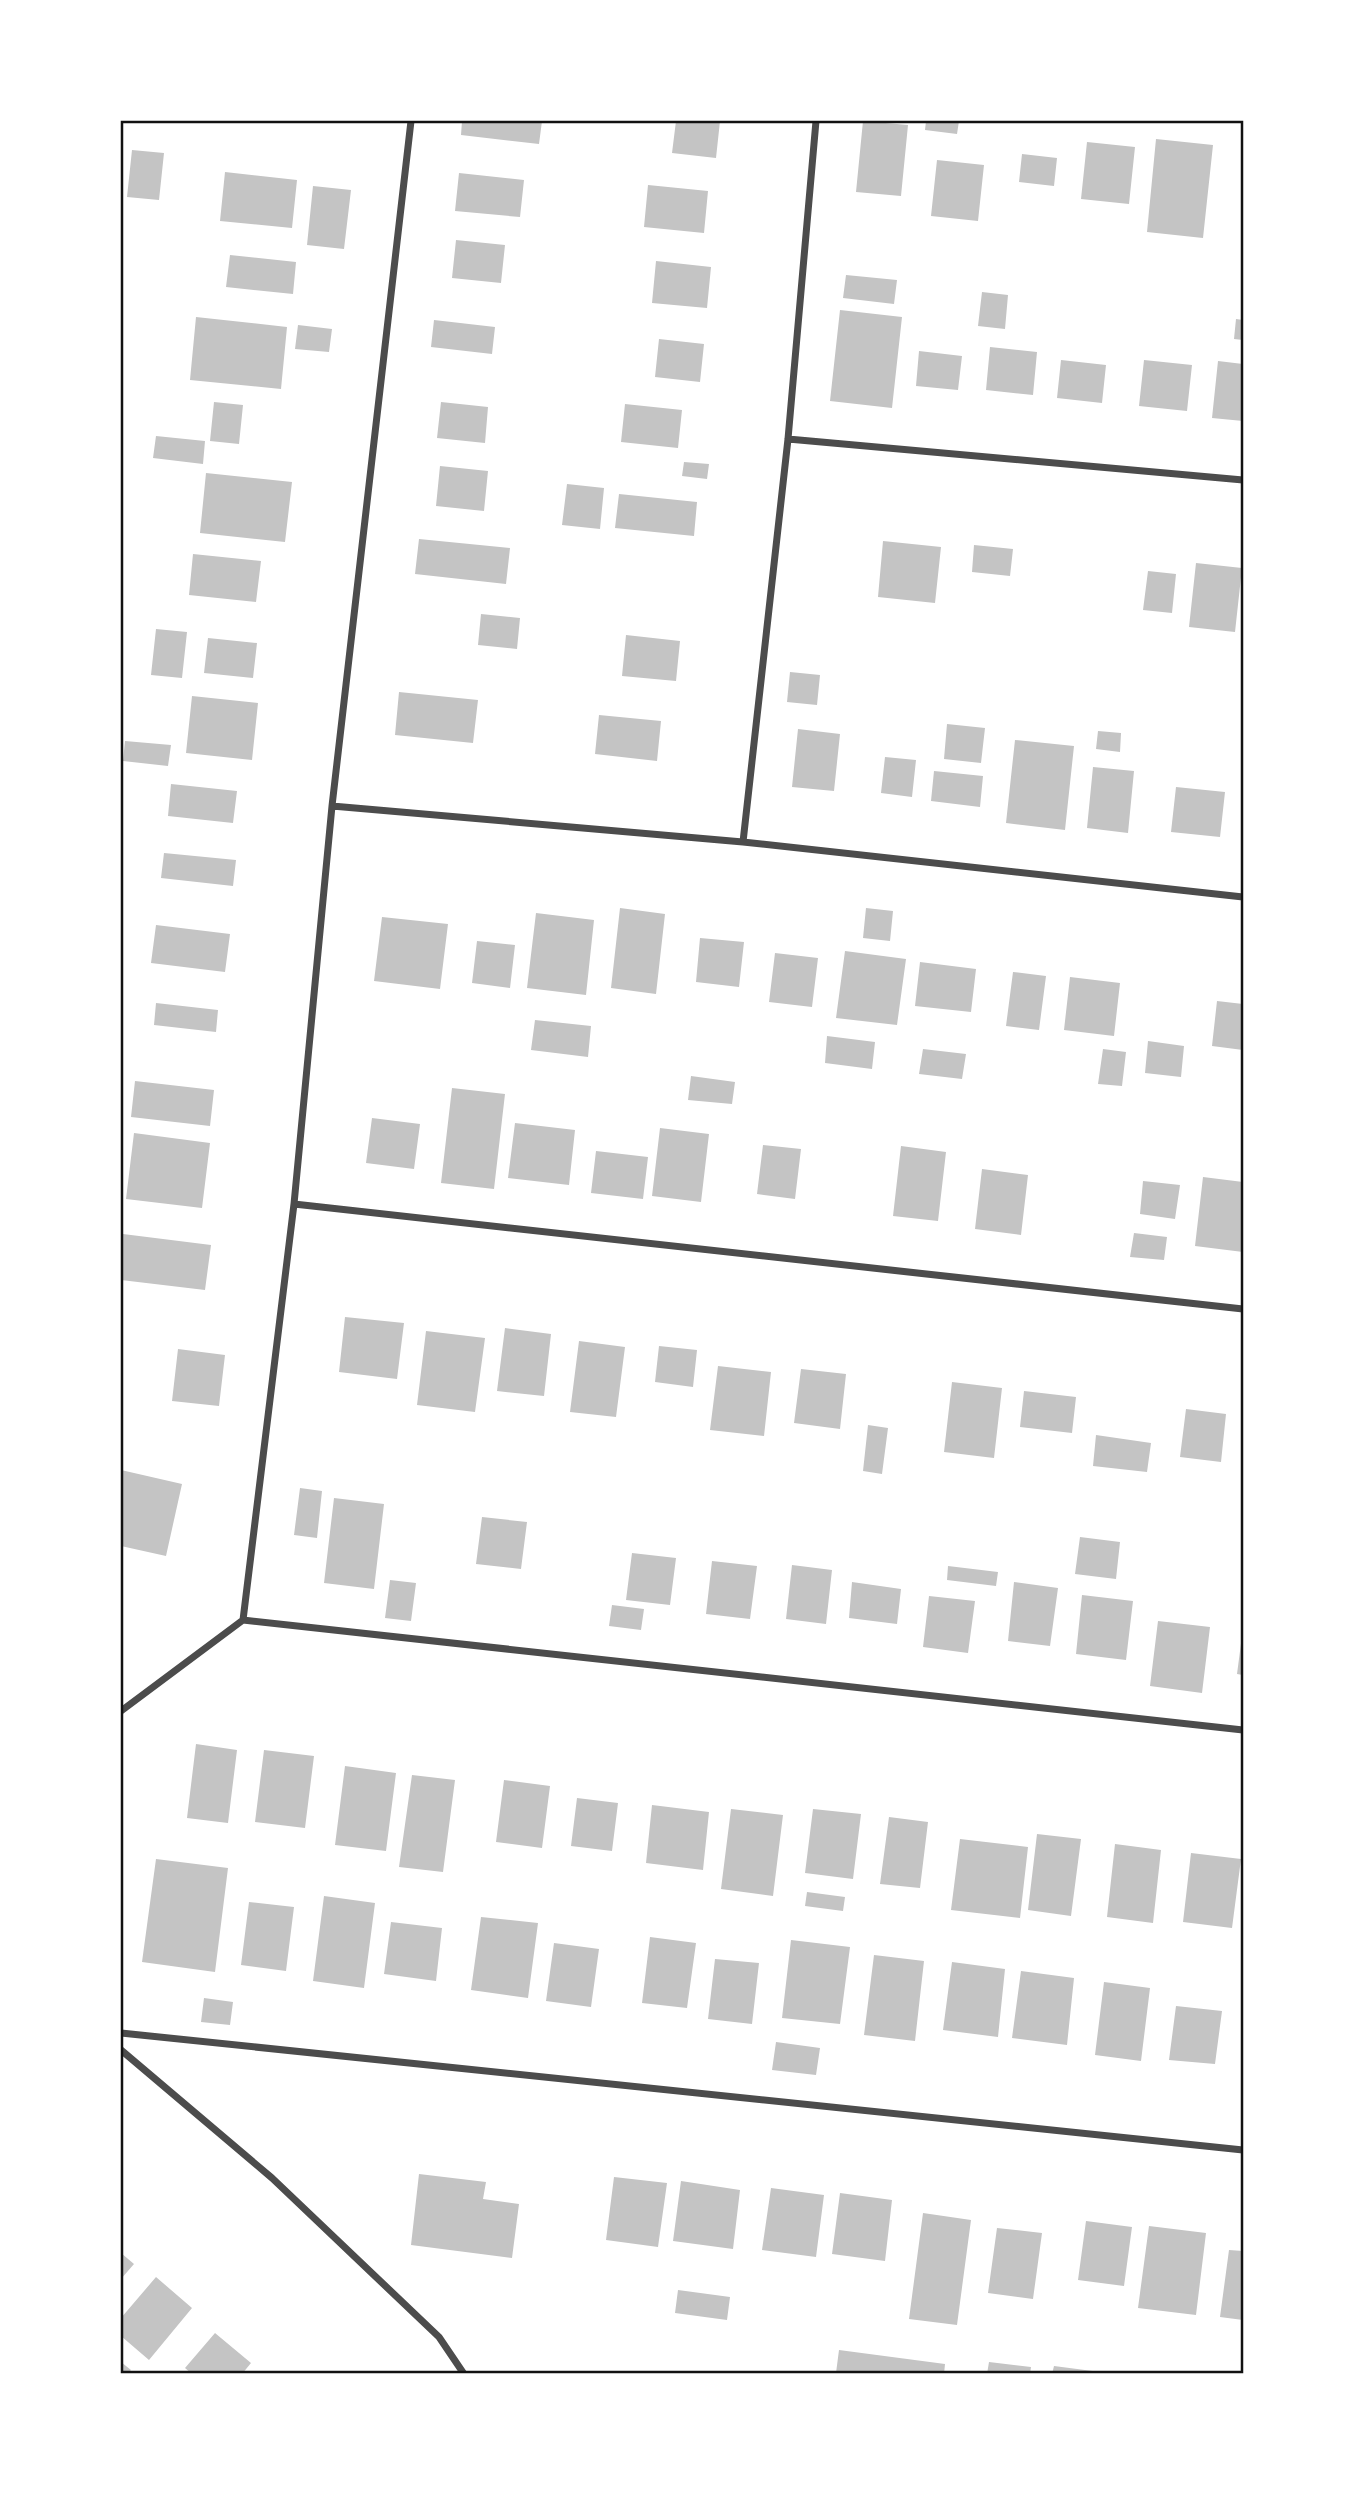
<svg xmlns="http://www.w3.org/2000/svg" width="1364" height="2495" font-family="Ubuntu,sans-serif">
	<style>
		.building { fill: #c4c4c4 }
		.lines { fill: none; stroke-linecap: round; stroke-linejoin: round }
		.minor { stroke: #4c4c4c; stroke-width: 7 }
		.neatline { fill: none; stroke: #111; stroke-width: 2.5 }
	</style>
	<rect width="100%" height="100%" fill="#fff"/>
	<path class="building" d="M462 121H542L539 144 461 135Z
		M676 121H720L716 158 672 153Z
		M863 121 908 125 901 196 856 192Z
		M926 121H959L957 134 925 130Z
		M1156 139 1213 145 1203 238 1147 232Z
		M1087 142 1135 147 1129 204 1081 199Z
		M132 150 164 153 159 200 127 197Z
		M1022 154 1057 158 1054 186 1019 182Z
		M937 160 984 165 978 221 931 216Z
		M225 172 297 180 292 228 220 221Z
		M459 173 524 180 520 217 455 211Z
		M648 185 708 191 704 233 644 227Z
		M313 186 351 190 344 249 307 245Z
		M456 240 505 245 501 283 452 278Z
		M230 255 296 262 293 294 226 287Z
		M656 261 711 267 707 308 652 303Z
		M846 275 897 280 894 304 843 298Z
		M982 292 1008 295 1005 329 978 326Z
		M840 310 902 317 892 408 830 401Z
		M196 317 287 327 281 389 190 380Z
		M1236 319 1243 320V340L1234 339Z
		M434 320 495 327 492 354 431 347Z
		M298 325 332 329 329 352 295 349Z
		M659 339 704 344 700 382 655 377Z
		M990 347 1037 352 1033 395 986 390Z
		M919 351 962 356 958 390 916 386Z
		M1061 360 1106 365 1102 403 1057 398Z
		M1144 360 1192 365 1187 411 1139 406Z
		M1218 361 1243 364V421L1212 418Z
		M214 402 243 405 239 444 210 441Z
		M441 402 488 407 485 443 437 438Z
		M625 404 682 410 678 448 621 442Z
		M156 436 205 441 203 464 153 458Z
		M684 462 709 464 707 479 682 476Z
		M440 466 488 471 484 511 436 506Z
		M206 473 292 482 285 542 200 533Z
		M567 484 604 488 600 529 562 525Z
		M619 494 697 502 694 536 615 528Z
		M419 539 510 548 506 584 415 574Z
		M883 541 941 547 935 603 878 597Z
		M974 545 1013 549 1010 576 972 572Z
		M193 554 261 561 256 602 189 595Z
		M1196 563 1242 568 1235 632 1189 627Z
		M1148 571 1176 574 1172 613 1143 610Z
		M481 614 520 618 517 649 478 645Z
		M156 629 187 632 182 678 151 675Z
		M626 635 680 641 676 681 622 676Z
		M208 638 257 643 253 678 204 673Z
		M790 672 820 675 817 705 787 702Z
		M399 692 478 700 473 743 395 735Z
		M192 696 258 703 252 760 186 753Z
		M599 715 661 721 657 761 595 754Z
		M947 724 985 728 981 763 944 759Z
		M798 729 840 734 834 791 792 787Z
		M1098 731 1121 733 1120 752 1096 749Z
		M1015 740 1074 746 1065 830 1006 823Z
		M125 741 171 745 168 766 123 761Z
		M885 757 916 760 912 797 881 793Z
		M1093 767 1134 771 1128 833 1087 828Z
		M934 771 983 776 980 807 931 801Z
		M171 784 237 791 233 823 168 816Z
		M1176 787 1225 792 1220 837 1171 832Z
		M164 853 236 860 233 886 161 878Z
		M620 908 665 914 656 994 611 988Z
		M866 908 893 911 890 941 863 938Z
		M536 913 594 920 586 995 527 988Z
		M382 917 448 924 440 989 374 981Z
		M156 925 230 934 225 972 151 963Z
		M700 938 744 942 739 987 696 982Z
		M477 941 515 945 510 988 472 983Z
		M845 951 906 959 897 1025 836 1018Z
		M775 953 818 958 812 1007 769 1002Z
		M920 962 976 969 971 1012 915 1006Z
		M1013 972 1046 976 1039 1030 1006 1026Z
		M1070 977 1120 983 1114 1036 1064 1030Z
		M1217 1001 1243 1004V1050L1212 1046Z
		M156 1003 218 1010 216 1032 154 1025Z
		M535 1020 591 1026 588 1057 531 1050Z
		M827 1036 875 1042 872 1069 825 1063Z
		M1148 1041 1184 1046 1181 1077 1145 1073Z
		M923 1049 966 1054 962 1079 919 1074Z
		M1103 1049 1126 1052 1122 1086 1098 1084Z
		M691 1076 735 1082 732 1104 688 1100Z
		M135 1081 214 1090 210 1126 131 1117Z
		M452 1088 505 1094 494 1189 441 1183Z
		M372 1118 420 1124 414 1169 366 1163Z
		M515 1123 575 1130 569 1185 508 1178Z
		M660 1128 709 1134 701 1202 652 1196Z
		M134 1133 210 1143 202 1208 126 1199Z
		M763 1145 801 1149 795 1199 757 1194Z
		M901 1146 946 1152 938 1221 893 1216Z
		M596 1151 648 1157 643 1199 591 1193Z
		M982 1169 1028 1175 1021 1235 975 1229Z
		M1203 1177 1243 1182V1252L1195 1246Z
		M1143 1181 1180 1185 1175 1219 1140 1214Z
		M1134 1233 1167 1237 1164 1260 1130 1257Z
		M123 1234 211 1245 205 1290 121 1280Z
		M345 1317 404 1323 397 1379 339 1372Z
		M505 1328 551 1334 544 1396 497 1391Z
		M426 1331 485 1338 475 1412 417 1405Z
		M579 1341 625 1347 616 1417 570 1412Z
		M659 1346 697 1350 693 1387 655 1382Z
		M178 1349 225 1355 219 1406 172 1401Z
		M718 1366 771 1372 764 1436 710 1430Z
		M801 1369 846 1374 840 1429 794 1423Z
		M952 1382 1002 1388 994 1458 944 1452Z
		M1024 1391 1076 1397 1072 1433 1020 1427Z
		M1186 1409 1226 1414 1221 1462 1180 1457Z
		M868 1425 888 1428 882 1474 863 1471Z
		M1096 1435 1151 1443 1147 1472 1093 1466Z
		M121 1470 182 1484 166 1556 121 1546Z
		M300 1488 322 1491 317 1538 294 1535Z
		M334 1498 384 1504 374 1589 324 1583Z
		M482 1517 527 1522 521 1569 476 1564Z
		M1080 1537 1120 1542 1116 1579 1075 1574Z
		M632 1553 676 1558 670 1605 626 1600Z
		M712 1561 757 1566 750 1619 706 1614Z
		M792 1565 832 1570 826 1624 786 1619Z
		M948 1566 998 1572 996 1586 947 1580Z
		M390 1580 416 1583 411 1621 385 1618Z
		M852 1582 901 1589 897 1624 849 1618Z
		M1014 1582 1058 1588 1050 1646 1008 1641Z
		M1082 1595 1133 1601 1126 1660 1076 1654Z
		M929 1596 975 1601 968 1653 923 1647Z
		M612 1605 644 1609 641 1630 609 1626Z
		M1158 1621 1210 1627 1202 1693 1150 1686Z
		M1242 1636 1243 1637V1675L1237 1674Z
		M196 1744 237 1750 228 1823 187 1818Z
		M264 1750 314 1756 305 1828 255 1822Z
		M345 1766 396 1773 386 1851 335 1845Z
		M412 1775 455 1780 443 1872 399 1867Z
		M504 1780 550 1786 542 1848 496 1842Z
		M577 1798 618 1803 612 1851 571 1846Z
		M652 1805 709 1812 703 1870 646 1863Z
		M731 1809 783 1815 773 1896 721 1889Z
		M813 1809 861 1814 853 1879 805 1873Z
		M889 1817 928 1822 920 1888 880 1884Z
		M1037 1834 1081 1839 1071 1916 1028 1910Z
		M960 1839 1028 1847 1020 1918 951 1910Z
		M1115 1844 1161 1850 1153 1923 1107 1917Z
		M1191 1853 1241 1859 1232 1928 1183 1922Z
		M156 1859 228 1868 215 1972 142 1962Z
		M807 1892 845 1897 843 1911 805 1906Z
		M324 1896 375 1903 364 1988 313 1981Z
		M249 1902 294 1907 286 1971 241 1965Z
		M481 1917 538 1923 528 1998 471 1990Z
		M391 1922 442 1928 436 1981 384 1974Z
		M650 1937 696 1943 687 2008 642 2003Z
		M791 1940 850 1947 840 2024 782 2018Z
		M554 1943 599 1949 591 2007 546 2001Z
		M874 1955 924 1961 915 2041 864 2035Z
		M715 1959 759 1963 752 2024 708 2019Z
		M952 1962 1005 1969 998 2037 943 2030Z
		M1021 1971 1074 1978 1067 2045 1012 2038Z
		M1104 1982 1150 1988 1141 2061 1095 2055Z
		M204 1998 233 2002 230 2025 201 2022Z
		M1176 2006 1222 2011 1215 2064 1169 2060Z
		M776 2042 820 2048 816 2075 772 2070Z
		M419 2174 486 2182 483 2199 519 2204 512 2258 411 2245Z
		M614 2177 667 2183 658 2247 606 2240Z
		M681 2181 740 2190 733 2249 673 2241Z
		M771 2188 824 2195 816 2257 762 2250Z
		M840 2193 892 2200 885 2261 832 2254Z
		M923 2213 971 2220 957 2325 909 2319Z
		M1086 2221 1132 2227 1124 2286 1078 2280Z
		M1149 2226 1206 2233 1196 2315 1138 2308Z
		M997 2228 1042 2233 1033 2299 988 2293Z
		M1229 2250 1243 2251V2320L1220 2317Z
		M121 2253 134 2264 121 2279Z
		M156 2277 192 2308 149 2360 121 2336V2318Z
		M678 2290 730 2297 727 2320 675 2313Z
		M215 2333 251 2363 242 2374H192L185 2368Z
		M839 2350 945 2364 944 2374 836 2373Z
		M121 2362 131 2370 127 2374H121Z
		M989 2362 1031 2367 1030 2374H987Z
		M1054 2366 1108 2373V2374H1052Z"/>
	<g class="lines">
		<path class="minor" d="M788 439 1243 480
			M332 806 743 842 1243 897
			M743 842 788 439 816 121
			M294 1204 1243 1309
			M243 1620 294 1204 332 806 411 121
			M121 1711 243 1620 1243 1730
			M121 2033 1243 2150
			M121 2050 272 2178 439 2337 464 2374"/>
	</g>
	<rect width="1364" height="2495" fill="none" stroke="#ffffff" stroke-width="245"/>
	<rect x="122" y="122" width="1120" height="2250" class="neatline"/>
</svg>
